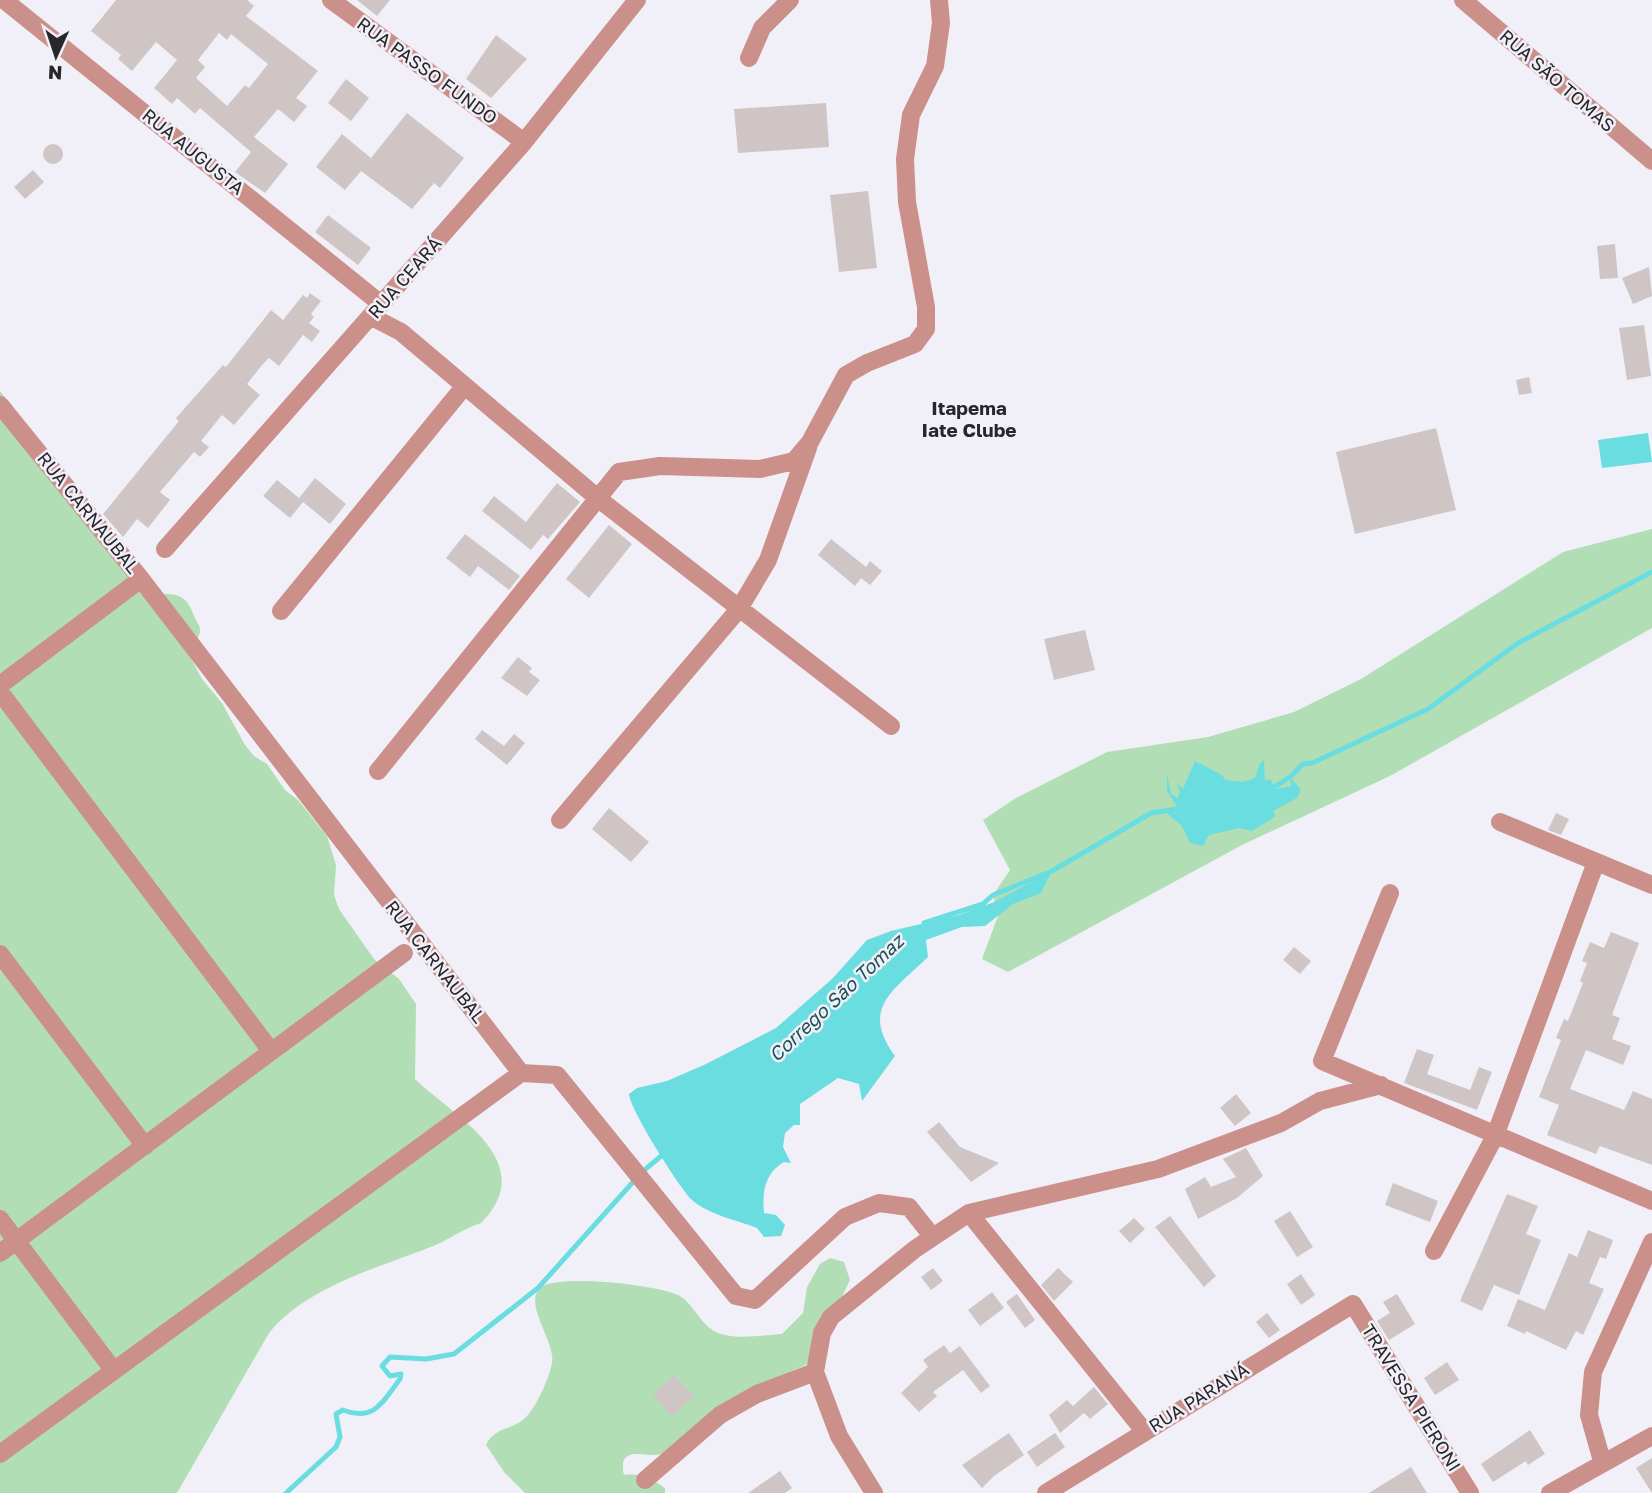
<svg xmlns="http://www.w3.org/2000/svg" width="1652" height="1493" font-family="'Golos Text',sans-serif">
	<style>
		.green { fill: #b2deb5 }
		.water { fill: #6adde1 }
		.lines { fill: none; stroke-linecap: round; stroke-linejoin: round }
		.stream { stroke: #6adde1; stroke-width: 5 }
		.building { fill: #cfc5c4; fill-rule: evenodd }
		.minor { stroke: #cc908a; stroke-width: 18 }
		.labels { text-anchor: middle; stroke-width: 5; stroke-linejoin: round; paint-order: stroke }
		.street-label { font-size: 18px; fill: #272629; stroke: #f1f0f9 }
		.neighbourhood-label { font-size: 19px; font-weight: bold; fill: #272629; stroke: #f1f0f9 }
		.water-label { font-size: 19px; font-style: italic; fill: #1e5153; stroke: #f1f0f9 }
	</style>
	<rect width="100%" height="100%" fill="#f1f0f9"/>
	<path class="green" d="M0 391 159 598 164 594C182 594 188 599 194 616 196 621 201 626 200 632 199 639 191 646 187 651L202 679 222 703 245 745 254 756 267 764 285 790 298 800 327 836 336 865 334 895 339 909 374 959 399 979 416 1004 415 1079C453 1116 542 1161 481 1223 465 1228 453 1237 438 1244 382 1267 308 1285 269 1333L177 1493H0Z
		M1652 529V628L1390 776 1242 845 1008 972 982 959 998 916 993 895 1010 870 983 820 1016 798 1107 752 1208 737 1294 712 1361 679 1563 552Z
		M830 1258 844 1262 850 1280 810 1363 769 1381 672 1451C667 1452 660 1455 655 1455 643 1456 617 1446 624 1475 643 1473 649 1477 665 1488V1493H525L504 1472 486 1445C494 1429 507 1430 520 1422 534 1414 549 1379 552 1363 556 1342 523 1304 540 1288 555 1273 661 1285 680 1296 693 1304 700 1323 714 1331 732 1341 762 1335 782 1334L803 1313 807 1287 820 1264Z"/>
	<path class="water" d="M1648 433 1652 462 1602 468 1598 440Z
		M1264 760 1265 781 1270 779 1276 789 1291 786 1290 777 1301 790 1297 798 1273 811 1276 816 1252 831 1240 828 1209 835 1203 846 1190 843 1182 826 1163 810 1175 813 1178 808 1167 791V774L1171 794 1178 798 1180 791 1176 782 1183 789 1195 761 1222 775 1225 780 1243 782 1255 778 1260 763Z
		M1052 871 1041 893 1013 904 985 926 962 927 926 940 928 957C893 991 860 1008 895 1056L862 1101 859 1084 838 1078 800 1104V1125H794L785 1133 783 1147 791 1163 784 1162C765 1173 762 1192 764 1213L776 1215 785 1225 781 1236 764 1237 757 1228C737 1220 709 1215 692 1200 680 1189 629 1108 629 1094L637 1088 667 1081 706 1064 776 1028 832 979 867 940 891 931 959 915 994 902Z"/>
	<g class="lines">
		<path class="stream" d="M1271 789 1290 777 1303 764 1312 763 1428 709 1518 643 1652 572
			M924 923 983 904 993 895 1052 871 1151 813 1184 808
			M286 1493 336 1447 340 1437 336 1414 343 1410C375 1422 383 1401 400 1379L401 1374 390 1376 382 1366 390 1357 426 1359 454 1354 538 1288 642 1172 666 1152"/>
	</g>
	<path class="building" d="M116 0H247L254 6 246 16 318 71 296 98 307 106 294 122 278 109 254 137 288 164 265 193 235 172 251 152 200 108 195 114 177 98 172 104 154 88 177 60 156 42 132 71 118 59 121 55 91 31ZM219 33 227 40 231 34 268 64 249 88 245 85 227 106 196 78 205 67 198 60Z
		M357 0H390L377 16Z
		M496 35 527 59 491 98 466 79Z
		M346 79 369 98 351 121 328 103Z
		M826 103 829 147 738 153 734 109Z
		M407 113 464 158 440 188 434 183 412 209 361 171 345 190 316 167 342 134 371 158Z
		M43 154a10 10 0 1 1 20 0a10 10 0 1 1-20 0Z
		M33 170 44 182 25 199 14 187Z
		M868 191 877 268 839 272 830 195Z
		M328 215 371 248 358 265 315 232Z
		M1615 244 1618 278 1600 279 1597 246Z
		M1649 267 1652 296 1633 304 1622 278Z
		M310 293 321 301 311 314 314 317 309 323 320 331 312 342 303 335 279 366 269 358 262 365 247 384 260 395 234 425 222 415 201 441 209 447 200 457 194 452 160 492 170 500 148 528 137 519 123 537 103 514 179 421 176 418 223 365 226 367 271 310 283 320 303 295 307 298Z
		M1644 325 1651 376 1627 380 1619 328Z
		M1529 377 1532 393 1519 395 1516 380Z
		M1436 428 1456 510 1355 534 1336 452Z
		M315 478 346 504 330 524 303 502 290 518 263 496 277 480 299 498Z
		M557 483 580 502 548 539 543 535 531 550 482 511 494 496 526 522Z
		M609 525 632 544 589 598 566 579Z
		M465 534 520 576 509 590 478 566 470 577 446 558Z
		M831 539 866 567 870 561 882 571 870 585 861 578 855 586 818 555Z
		M1085 630 1095 670 1054 680 1044 639Z
		M518 657 532 668 529 672 540 680 527 696 501 678Z
		M482 730 504 746 514 734 525 743 507 765 475 739Z
		M609 808 649 842 631 862 592 829Z
		M1556 813 1569 819 1561 835 1548 830Z
		M1611 932 1639 943 1612 1015 1620 1018 1612 1039 1631 1046 1623 1065 1586 1050 1570 1089 1624 1110 1633 1091 1652 1099V1165L1600 1146 1596 1154 1547 1135 1559 1105 1539 1097 1561 1040 1556 1038 1564 1019 1568 1021 1583 983 1580 981 1587 963 1582 961 1590 942 1604 948Z
		M1294 947 1311 961 1300 974 1283 960Z
		M1417 1049 1434 1055 1427 1074 1470 1090 1479 1067 1492 1072 1477 1110 1404 1083Z
		M1236 1094 1251 1113 1235 1126 1220 1108Z
		M939 1122 960 1147 999 1163 971 1182 927 1132Z
		M1246 1148 1263 1176 1237 1198 1198 1219 1185 1189 1205 1177 1211 1187 1236 1177 1223 1159Z
		M1393 1183 1438 1201 1430 1222 1385 1205Z
		M1507 1194 1538 1206 1526 1234 1541 1240 1519 1295 1494 1285 1482 1311 1460 1301Z
		M1290 1211 1313 1247 1297 1257 1274 1221Z
		M1170 1216 1216 1276 1204 1287 1155 1227Z
		M1134 1218 1145 1229 1130 1243 1119 1231Z
		M1588 1230 1613 1240 1606 1259 1600 1257 1589 1283 1604 1289 1583 1335 1576 1331 1566 1350 1526 1331 1525 1334 1507 1326 1518 1299 1545 1310 1569 1253 1577 1257Z
		M933 1268 943 1281 931 1290 921 1277Z
		M1058 1268 1073 1282 1054 1301 1041 1285Z
		M1301 1274 1315 1295 1301 1305 1287 1284Z
		M992 1292 1004 1308 980 1326 968 1310Z
		M1017 1294 1035 1320 1025 1328 1006 1302Z
		M1397 1294 1415 1324 1389 1340 1377 1321 1390 1313 1383 1302Z
		M1267 1313 1280 1330 1269 1338 1256 1322Z
		M944 1345 950 1353 960 1346 990 1386 981 1393 963 1370 933 1392 937 1396 919 1412 901 1393 928 1367 923 1360Z
		M1447 1362 1459 1380 1435 1395 1424 1378Z
		M674 1375 694 1396 672 1416 653 1395Z
		M1094 1387 1108 1404 1090 1419 1084 1413 1060 1433 1049 1415 1067 1400 1073 1406Z
		M1530 1430 1545 1454 1528 1465 1526 1461 1493 1482 1481 1464Z
		M1009 1433 1024 1455 994 1476 982 1488 962 1465Z
		M1055 1433 1065 1447 1037 1467 1027 1452Z
		M1652 1458V1493L1636 1468Z
		M1411 1467 1427 1493H1369Z
		M780 1471 792 1488 785 1493H748Z"/>
	<g class="lines">
		<path class="minor" d="M4 0 381 304
			M331 0 524 142
			M1463 0 1652 161
			M749 58 762 28 790 0
			M372 317 401 332 600 500 891 726
			M0 405 141 579 521 1073 557 1075 736 1296 755 1300 845 1217 879 1203 909 1207 932 1236
			M165 549 524 142 637 0
			M281 611 463 388
			M0 685 141 579
			M0 692 271 1051
			M378 771 619 472 660 466 760 469 794 461 810 442 846 375 867 363 915 344 926 329V307L907 202 905 159 911 115 935 66 941 23 939 0
			M560 820 739 609 768 560 808 448
			M1500 822 1652 885
			M1390 893 1322 1061 1652 1201
			M0 954 145 1146
			M969 1213 1145 1432
			M0 1219 114 1371
			M1434 1251 1495 1136 1596 862
			M0 1253 404 953
			M815 1372 839 1436 874 1493
			M0 1454 521 1073
			M1602 1461 1589 1415 1593 1372 1652 1242
			M645 1480 720 1415 757 1394 815 1372 822 1333 831 1317 915 1249 969 1213 1158 1169 1281 1123 1320 1101 1381 1085
			M1046 1493 1353 1304 1470 1493
			M1550 1493 1652 1436"/>
	</g>
	<g class="labels">
		<g class="street-label">
			<text transform="translate(427 71) rotate(36)" y="6">RUA PASSO FUNDO</text>
			<text transform="translate(1557 81) rotate(41)" y="6">RUA SÃO TOMAS</text>
			<text transform="translate(193 152) rotate(39)" y="6">RUA AUGUSTA</text>
			<text transform="translate(405 278) rotate(-49)" y="6">RUA CEARÁ</text>
			<text transform="translate(88 513) rotate(51)" y="6">RUA CARNAUBAL</text>
			<text transform="translate(435 962) rotate(52)" y="6">RUA CARNAUBAL</text>
			<text transform="translate(1199 1398) rotate(-32)" y="6">RUA PARANÁ</text>
			<text transform="translate(1411 1398) rotate(58)" y="6">TRAVESSA PIERONI</text>
		</g>
		<g class="neighbourhood-label">
			<text x="969" y="415">Itapema<tspan x="969" dy="22">Iate Clube</tspan></text>
		</g>
		<g class="water-label">
			<text transform="translate(836 998) rotate(-43)" y="7">Corrego São Tomaz</text>
		</g>
	</g>
	<g transform="translate(56 56) rotate(183)" stroke="#f1f0f9" stroke-width="5" paint-order="stroke">
	<path d="M0-5L12 26L0 18L-12 26Z" fill="#272629"/>
	<text y="-10" font-size="19" font-weight="bold" text-anchor="middle" fill="#272629">N</text>
	</g>
</svg>
